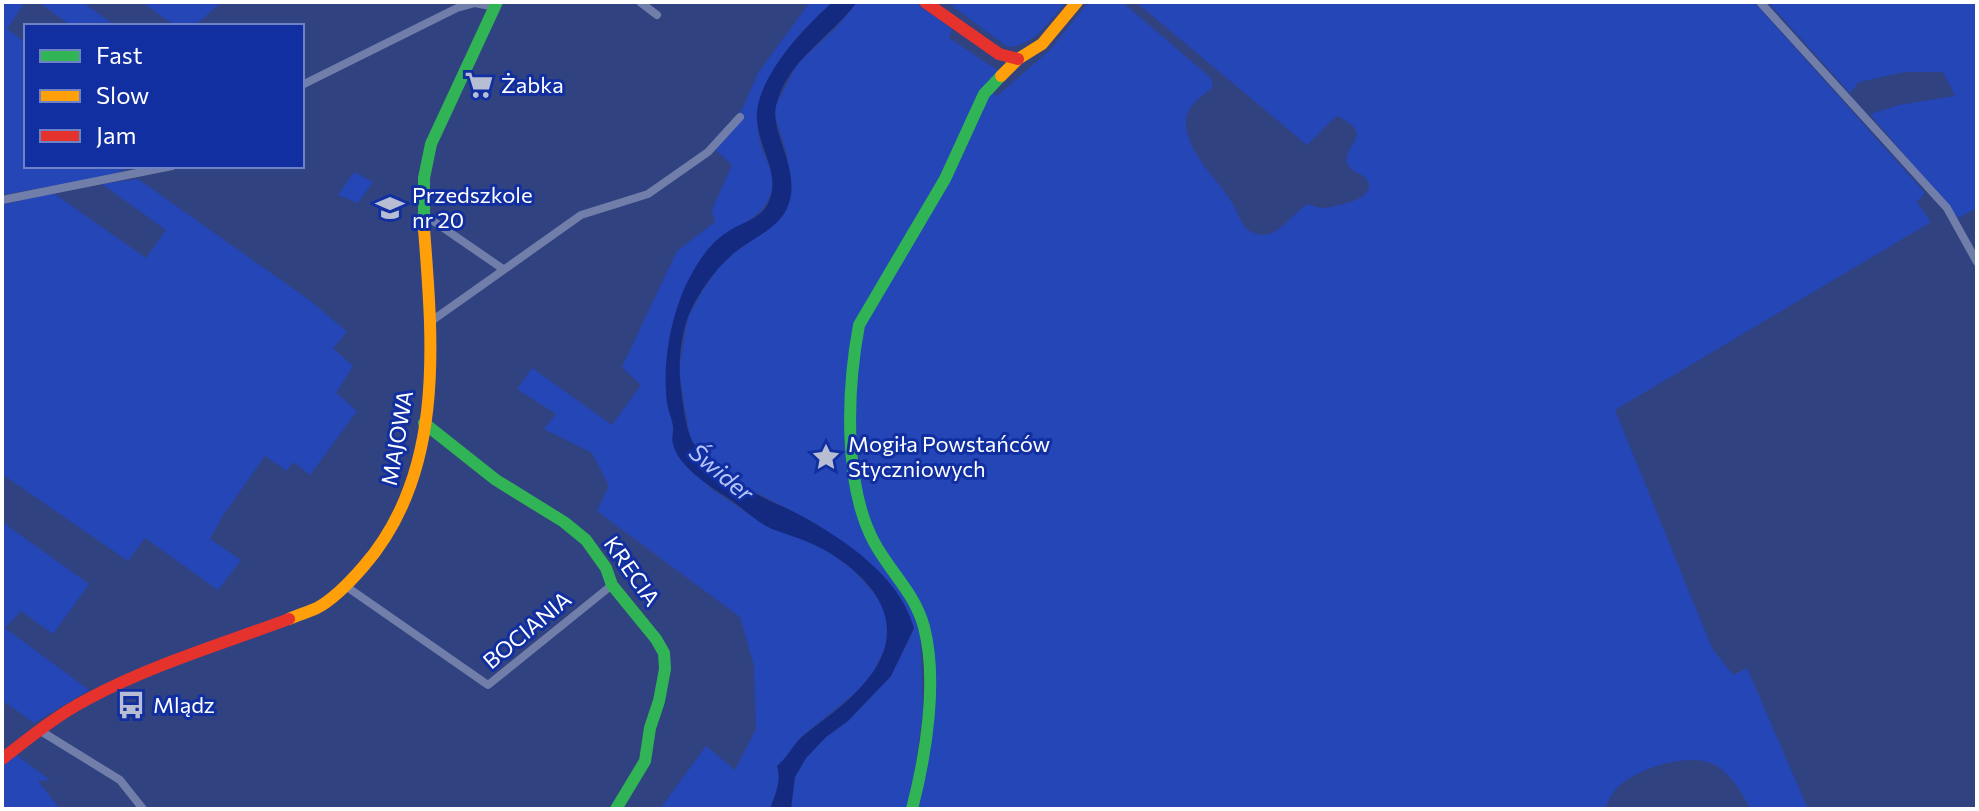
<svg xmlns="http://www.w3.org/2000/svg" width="1979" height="811" font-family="Commissioner,sans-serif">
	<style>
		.green { fill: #2546b6 }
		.water { fill: #142a81 }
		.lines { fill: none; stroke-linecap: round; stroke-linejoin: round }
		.street { stroke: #717ea9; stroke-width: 8 }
		.fast { stroke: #30b455; stroke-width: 12 }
		.slow { stroke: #ff9f0a; stroke-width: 12 }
		.jam { stroke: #e5322d; stroke-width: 12 }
		.labels { text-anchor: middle; stroke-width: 6; stroke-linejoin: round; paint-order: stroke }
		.poi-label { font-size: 22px; fill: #fff; stroke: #112fa0; text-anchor: start }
		.street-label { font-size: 22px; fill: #fff; stroke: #112fa0 }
		.water-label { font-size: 24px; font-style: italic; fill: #b5c5fb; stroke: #112fa0 }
	</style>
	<rect width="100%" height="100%" fill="#314280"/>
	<path class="green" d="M2 2H25L7 29 26 43V166H133L111 175 2 195Z
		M39 2H82L116 26H71Z
		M142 2H222L194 26H175Z
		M810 2H833C794 37 744 89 761 146 766 163 777 174 771 192 763 221 734 224 714 243 708 248 704 257 700 263 673 304 662 353 667 403 668 411 672 418 673 426 674 432 673 439 673 444L711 489 770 528 793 535 827 551 852 569 874 593 883 608 889 628 887 644 873 672 860 689 801 737 787 759 777 766C782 781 775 795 770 809H660L706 746 735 770 756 729 754 666 740 617 597 511 609 486 592 453 544 429 556 414 517 389 532 368 612 425 641 385 622 367 677 251 715 222 712 210 732 165 716 150 743 108 758 73Z
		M857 2H914L952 29 949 38 1000 72 855 324 847 372 870 544 914 611 920 631 923 711 911 794 906 809H791L795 777 806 758 826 737 848 721 891 676 914 629 817 524 742 485 727 471 705 458 690 438 679 371 688 317 703 290 719 267 734 253 775 224 788 158 776 119 775 107 798 63 835 29Z
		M947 2H1066C1049 21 1035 45 1008 47Z
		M1089 2H1122L1211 78 1213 87C1203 95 1187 106 1186 120 1184 150 1216 177 1231 201 1236 209 1240 221 1246 228 1250 232 1257 235 1263 235 1280 235 1294 212 1308 204 1314 206 1321 209 1327 208 1338 205 1371 200 1369 185 1368 173 1351 174 1347 163 1344 152 1356 144 1357 133L1353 126 1339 116 1334 118 1307 145 1136 2H1754L1925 193 1917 202 1931 222 1615 410 1712 648 1733 675 1747 668 1808 809H1751C1741 792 1730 771 1711 763 1685 753 1636 769 1617 788 1612 793 1608 802 1604 809H918L930 629 878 540 870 520 863 493 856 428 855 372 864 327 991 92 997 96 1049 51Z
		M1768 2H1977V208L1958 218 1870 114 1899 105 1955 96 1943 72H1905L1859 82 1850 93Z
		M354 172 373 182 358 203 338 195Z
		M138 179 312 302 347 332 333 348 353 366 336 393 357 411 310 475 293 462 287 471 265 456 222 517 210 539 241 560 218 590 145 538 128 561 2 474V205L53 193 146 258 166 230 102 184Z
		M2 522 89 584 53 634 21 611 5 628 89 690 34 723 2 700Z
		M15 754 50 780 38 781 60 809H2V765Z"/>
	<path class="water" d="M833 2H857C831 37 787 60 776 106 769 133 806 175 785 212 775 230 750 240 734 253 715 269 697 294 688 317 680 339 678 366 681 389 683 404 685 422 690 436 696 453 711 460 724 469 731 474 736 480 742 485 758 497 779 504 796 513 843 538 900 576 914 628L891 676 848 721 826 737 806 758 795 777 791 809H770C775 795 782 781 777 766 788 757 793 744 804 735 823 720 844 706 860 688 911 634 884 586 828 552 810 541 791 536 772 529 756 522 742 507 728 498 710 487 678 466 673 444 671 439 674 432 673 426 672 418 668 411 667 403 663 370 668 333 679 302 687 279 705 246 726 233 738 224 758 220 766 207 784 177 759 151 757 120 754 80 804 27 833 2Z"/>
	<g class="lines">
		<path class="street" d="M640 2 657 15
			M1760 2 1947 208 1977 262
			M302 85 457 8 475 3 495 7
			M2 200 172 166
			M426 216 503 269
			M430 322 581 215 648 194 708 152 740 117
			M347 587 488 685 612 585
			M39 730 120 780 143 809"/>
		<path class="fast" d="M424 229V178L431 144 497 2
			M424 423 496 480 564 522 586 540 606 568 612 585 656 639 664 653 665 669 659 701 650 728 645 761 616 809
			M912 809C926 755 938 681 924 627 915 593 890 572 874 542 843 484 847 389 859 325L945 179 984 94 1001 76"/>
		<path class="slow" d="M1001 76 1018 59 1042 44 1077 2
			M289 619C298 615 308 612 317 608 334 599 350 582 363 567 445 474 433 344 424 229"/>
		<path class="jam" d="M925 2 999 54 1018 59
			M2 759C29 738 57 715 88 699 151 665 222 644 289 619"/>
	</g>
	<defs>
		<symbol id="supermarket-bare" viewBox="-9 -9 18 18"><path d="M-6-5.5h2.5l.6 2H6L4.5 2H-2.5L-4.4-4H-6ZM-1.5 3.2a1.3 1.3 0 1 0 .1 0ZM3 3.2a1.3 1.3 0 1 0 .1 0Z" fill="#b7bdd3" stroke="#112fa0" stroke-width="2.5" paint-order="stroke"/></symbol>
		<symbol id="school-bare" viewBox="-9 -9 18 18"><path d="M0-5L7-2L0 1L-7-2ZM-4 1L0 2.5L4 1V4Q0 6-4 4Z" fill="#b7bdd3" stroke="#112fa0" stroke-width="2.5" paint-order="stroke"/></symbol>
		<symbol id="sight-bare" viewBox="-9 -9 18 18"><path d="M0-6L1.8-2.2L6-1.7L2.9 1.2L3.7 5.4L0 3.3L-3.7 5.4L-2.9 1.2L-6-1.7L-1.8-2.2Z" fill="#b7bdd3" stroke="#112fa0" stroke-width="2.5" paint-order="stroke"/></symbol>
		<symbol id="bus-bare" viewBox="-9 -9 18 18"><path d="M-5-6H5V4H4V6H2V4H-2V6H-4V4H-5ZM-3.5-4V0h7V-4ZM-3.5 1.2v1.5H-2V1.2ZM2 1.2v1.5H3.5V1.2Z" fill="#b7bdd3" stroke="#112fa0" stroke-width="2.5" paint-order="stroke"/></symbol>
	</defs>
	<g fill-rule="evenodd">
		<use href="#supermarket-bare" x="459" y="65" width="40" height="40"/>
		<use href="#school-bare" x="370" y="188" width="40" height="40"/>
		<use href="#sight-bare" x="806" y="437" width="40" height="40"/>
		<use href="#bus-bare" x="111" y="685" width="40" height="40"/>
	</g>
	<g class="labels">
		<g class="poi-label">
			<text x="501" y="93">Żabka</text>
			<text x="412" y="203">Przedszkole<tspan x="412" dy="25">nr 20</tspan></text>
			<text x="848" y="452">Mogiła Powstańców<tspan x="848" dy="25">Styczniowych</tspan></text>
			<text x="153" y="713">Mlądz</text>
		</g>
		<g class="street-label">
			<text transform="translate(397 438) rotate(-80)" y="8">MAJOWA</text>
			<text transform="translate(632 571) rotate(55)" y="8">KRECIA</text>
			<text transform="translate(527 630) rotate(-40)" y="8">BOCIANIA</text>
		</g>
		<g class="water-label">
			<text transform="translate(721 473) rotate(40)" y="8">Świder</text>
		</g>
	</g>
	<rect width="1979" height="811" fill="none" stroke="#ffffff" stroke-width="8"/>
	<rect x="24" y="24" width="280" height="144" fill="#112fa0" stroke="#7082c6" stroke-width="2"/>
	<rect x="40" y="50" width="40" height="12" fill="#30b455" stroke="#7082c6" stroke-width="2"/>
	<text x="96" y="64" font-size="24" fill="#ffffff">Fast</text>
	<rect x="40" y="90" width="40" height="12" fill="#ff9f0a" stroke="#7082c6" stroke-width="2"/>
	<text x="96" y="104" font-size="24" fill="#ffffff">Slow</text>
	<rect x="40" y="130" width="40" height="12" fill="#e5322d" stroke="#7082c6" stroke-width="2"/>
	<text x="96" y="144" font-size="24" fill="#ffffff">Jam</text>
</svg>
